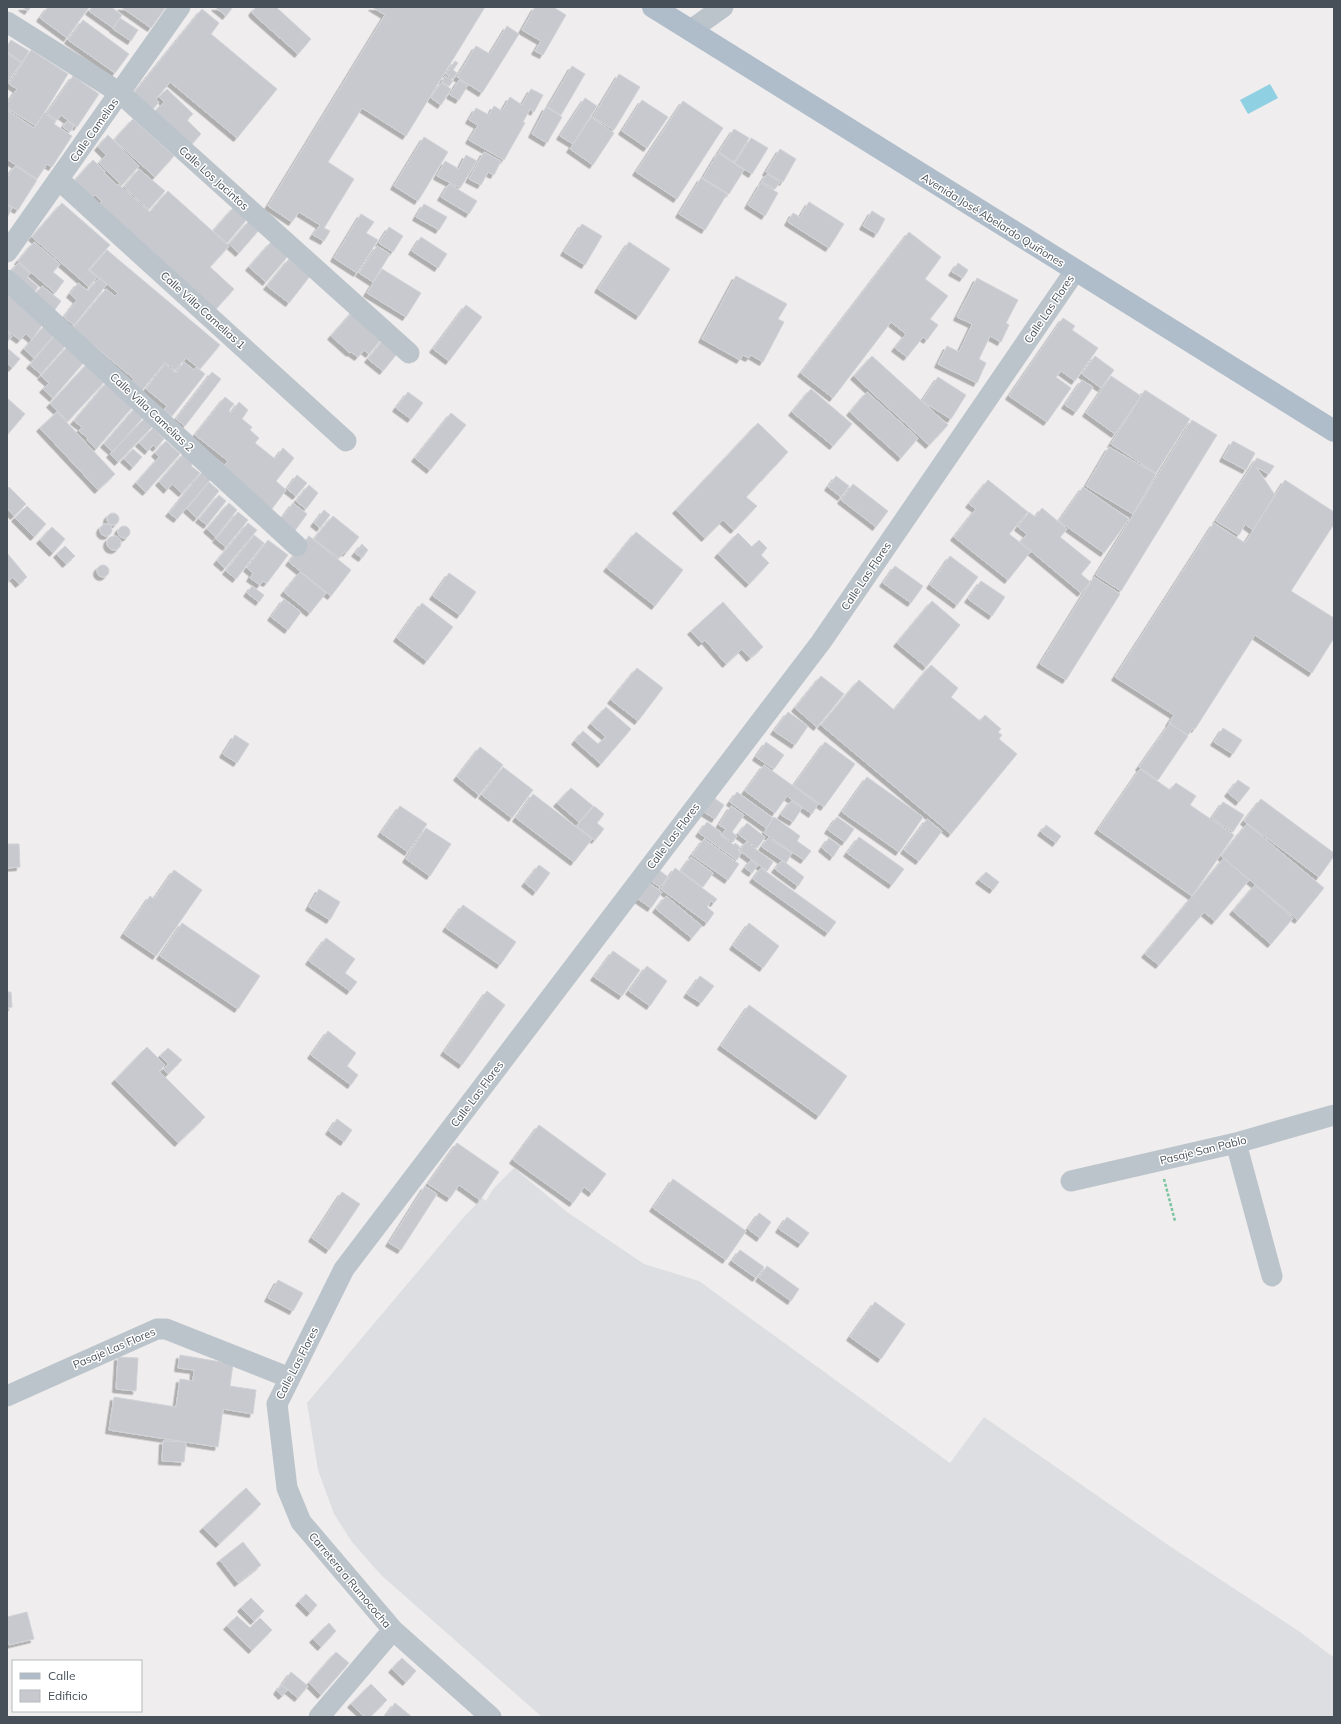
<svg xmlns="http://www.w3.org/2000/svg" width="1341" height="1724" font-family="Mulish,sans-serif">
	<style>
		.airport { fill: #dcdee1 }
		.water { fill: #8fd0e3 }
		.building { fill: #c7c9cf; stroke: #d1d3d8; filter: url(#shadow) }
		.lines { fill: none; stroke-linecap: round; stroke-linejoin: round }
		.path { stroke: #7ac4a1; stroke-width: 2.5; stroke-dasharray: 3 2; stroke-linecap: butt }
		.minor { stroke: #bcc4cb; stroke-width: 21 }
		.major { stroke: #afbcc9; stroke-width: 22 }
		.labels { text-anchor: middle; stroke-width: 3; stroke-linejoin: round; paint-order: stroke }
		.street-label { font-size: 11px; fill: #475058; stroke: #fff }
	</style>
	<defs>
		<filter id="shadow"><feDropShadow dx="-3.5" dy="3.5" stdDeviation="0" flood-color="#0004"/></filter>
	</defs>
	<rect width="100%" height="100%" fill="#efeded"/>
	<path class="airport" d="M514 1168 567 1212 644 1264 699 1281 950 1463 984 1417 1171 1547 1300 1632 1329 1654 1334 1657V1717H542L381 1575 352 1542 334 1514 318 1470 307 1403 463 1218 482 1198 486 1201 493 1189Z"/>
	<path class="water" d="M1270 84 1278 98 1248 114 1240 100Z"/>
	<path class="building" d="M22 7H31L28 11Z
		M48 7H89L67 38 40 18Z
		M92 7H111L122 15 113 28 89 11Z
		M121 7H166L151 28Z
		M215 7H233L226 16Z
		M256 7H276L311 39 298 54 254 15 252 12Z
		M372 7H485L406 136 362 108 328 162 354 179 324 228 330 231 324 241 313 235 320 225 299 212 292 222 268 206 385 15Z
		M535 7H553L566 15 543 55 535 51 541 41 522 30Z
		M202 9 219 23 211 34 277 89 237 138 170 82 156 99 159 102 153 109 134 93Z
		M120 18 138 30 131 41 113 29Z
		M83 20 129 54 115 73 68 40Z
		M507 26 519 34 482 93 457 77 476 46 490 54Z
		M11 40 29 51 22 62 7 52V46Z
		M31 50 68 74 36 126 7 108V104L17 89 9 84Z
		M7 53 21 63 7 83Z
		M455 61 458 63 453 70 457 73 453 79 446 74Z
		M572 66 585 74 561 115 548 107Z
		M619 74 640 87 614 130 593 117Z
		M73 76 99 94 77 127 61 115 57 120 47 113Z
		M445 76 453 81 449 86 442 82Z
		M459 80 468 85 459 100 450 95Z
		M441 83 451 89 441 105 431 98Z
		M167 89 193 114 187 120 201 134 188 148 153 113 164 102 159 97Z
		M531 89 543 95 534 112 530 109 523 122 525 123 504 160 469 140 478 125 469 120 476 108 489 115 494 106 502 111 510 97 522 105Z
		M585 98 597 106 573 144 560 136Z
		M642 100 668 117 647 148 622 131Z
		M683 101 723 128 677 199 636 172Z
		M546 107 562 117 547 143 532 134Z
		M7 110 34 128 44 113 56 121 54 124 72 136 52 167 47 164 37 179 7 159Z
		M591 117 614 133 593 165 570 149Z
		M133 119 174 156 155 177 114 140Z
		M67 121 74 126 70 132 63 127Z
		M734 129 749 138 734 162 719 152Z
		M108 135 139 166 122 185 99 163 106 155 98 147Z
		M424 137 448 152 418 201 394 186Z
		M751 138 768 148 752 174 735 163Z
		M780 149 796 159 783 182 766 172Z
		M484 152 501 161 494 175 488 172 481 185 469 179Z
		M718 153 744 170 729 194 703 178Z
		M466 155 477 161 460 188 437 176 445 161 459 169Z
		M93 160 105 171 104 173 117 185 118 184 150 212 168 191 229 246 210 267 234 289 215 310 98 206 102 201 95 195 88 202 70 186Z
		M15 166 37 180 18 210 7 204V178Z
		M139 169 165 191 149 209 124 187Z
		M767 174 780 182 775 189 762 182Z
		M701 178 727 194 705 230 679 214Z
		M761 183 778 193 765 216 748 205Z
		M449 184 477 201 469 214 441 197Z
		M809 202 844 224 829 248 788 222 793 213 800 217Z
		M62 203 110 245 88 270 97 277 89 287 32 237Z
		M424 204 447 217 439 230 416 217Z
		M7 205 12 208 7 218Z
		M234 207 248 218 227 243 213 231Z
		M872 211 885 219 877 234 863 226Z
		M361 214 374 222 366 233 378 240 357 273 334 258Z
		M249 221 259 230 239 253 229 244Z
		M582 224 602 236 585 265 564 252Z
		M389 227 403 236 393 252 379 243Z
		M909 232 941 257 925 279 948 296 930 319 938 325 927 340 923 337 907 357 895 348 906 334 891 322 833 398 801 373Z
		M421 237 447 254 438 268 412 251Z
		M34 242 60 264 53 272 64 281 55 293 18 261Z
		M271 242 288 256 266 282 249 267Z
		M629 242 670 269 639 316 598 289Z
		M377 246 390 254 373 282 359 273Z
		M107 250 220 345 200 369 186 358 175 370 165 362 139 394 128 385 134 379 73 328 106 289 115 296 118 293 90 270Z
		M289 259 310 276 289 303 267 286Z
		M18 263 30 273 27 277 38 287 30 297 7 276Z
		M958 263 968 270 963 278 952 272Z
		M382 269 421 293 406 317 367 293Z
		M736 276 787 304 778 319 784 322 763 362 751 355 749 358 743 355 740 360 702 339Z
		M99 278 107 284 74 325 64 317 77 300 70 294 78 283 88 291Z
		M977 278 1018 300 1006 323 1009 325 1001 342 990 336 979 359 986 363 977 383 938 364 947 346 959 352 971 327 972 324 957 317Z
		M42 286 61 301 51 315 31 299Z
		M7 291 45 321 32 339 26 334 20 340 7 330Z
		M466 305 482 317 449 361 433 349Z
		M354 310 384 336 369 354 364 350 358 357 351 352 350 353 331 336Z
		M1063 318 1075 326 1072 330 1098 348 1075 381 1061 371 1056 377 1071 388 1047 422 1009 396Z
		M45 325 55 334 34 358 24 349Z
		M7 332 12 336 7 342Z
		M56 334 67 344 41 374 30 365Z
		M385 338 400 350 383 371 368 359Z
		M68 346 85 361 53 398 43 389 49 383 41 376Z
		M7 348 20 359 12 368 7 363Z
		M872 356 948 425 929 445 854 376Z
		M1095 356 1114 370 1101 388 1082 374Z
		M184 362 194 370 196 367 205 374 172 416 164 410 167 406 146 389 165 364 176 373Z
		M88 363 106 380 68 421 50 404Z
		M212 372 221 379 185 426 176 419Z
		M1111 376 1141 396 1115 434 1086 413Z
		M938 377 966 395 951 419 922 401Z
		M1082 380 1093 387 1076 412 1065 405Z
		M107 382 135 404 96 449 87 440 88 438 79 431 82 427 74 421Z
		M811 389 852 424 833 446 792 412Z
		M1145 390 1190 419 1156 473 1111 444Z
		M408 392 423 403 411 419 396 408Z
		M867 392 918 438 901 458 850 412Z
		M225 397 234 404 229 410 231 413 239 402 248 410 242 419 252 427 250 430 259 438 255 443 275 459 283 448 294 458 276 481 286 490 271 510 238 484 241 481 223 467 228 461 195 435Z
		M7 398 25 414 7 435Z
		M136 407 145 415 113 452 104 444Z
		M57 412 115 474 98 490 40 428Z
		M451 413 466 425 430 470 415 458Z
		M144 419 152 427 118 462 110 454Z
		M1192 420 1217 435 1121 591 1096 575Z
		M758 423 788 452 746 497 757 506 734 530 723 520 705 538 676 510Z
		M153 428 164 439 156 448 153 445 148 451 139 443Z
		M166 441 180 454 146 492 136 483 159 457 155 453Z
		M1233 441 1255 453 1246 470 1223 458Z
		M1109 447 1156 474 1133 514 1086 486Z
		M133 449 142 457 133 467 124 459Z
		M184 453 194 462 191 466 200 473 182 493 172 484 167 490 159 482Z
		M1257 458 1274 466 1269 474 1256 467 1275 495 1253 530 1245 524 1239 535 1216 521Z
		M202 472 211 479 177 519 169 513Z
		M297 475 307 483 296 496 287 489Z
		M836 476 849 486 841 497 828 487Z
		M988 480 1028 512 1009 534 1031 551 1008 580 954 537 976 509 969 504Z
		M1285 480 1334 512V524L1291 591 1334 618V638L1312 673 1255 635 1195 729 1193 728 1188 735 1169 723 1174 715 1115 677 1214 523 1245 543Z
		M209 482 219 491 197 518 187 509Z
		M853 484 888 511 876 527 841 500Z
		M309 485 318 493 306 509 296 501Z
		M9 487 26 504 14 516 7 509V490Z
		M1083 487 1129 519 1104 553 1059 521Z
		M219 495 226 501 207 525 199 519Z
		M229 503 237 510 216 537 207 529Z
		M293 503 307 514 294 532 280 521Z
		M27 506 46 524 34 537 15 518Z
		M1042 508 1067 529 1060 537 1091 562 1081 574 1090 582 1081 593 1020 542 1027 534 1018 527 1029 512 1035 517Z
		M324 510 330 515 320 528 314 523Z
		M238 512 248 520 226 547 216 539Z
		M107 519a6 6 0 1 1 12 0a6 6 0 1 1-12 0Z
		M333 516 359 537 346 553 345 551 339 558 314 539Z
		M248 523 257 530 225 568 217 561Z
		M100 530a6 6 0 1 1 12 0a6 6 0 1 1-12 0Z
		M118 532a6 6 0 1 1 12 0a6 6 0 1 1-12 0Z
		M52 527 65 539 53 553 40 540Z
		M636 532 683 570 655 606 607 568Z
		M738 533 752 547 759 540 767 548 761 555 769 563 749 584 718 554Z
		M254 535 264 543 236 579 226 571Z
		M309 536 351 570 331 596 289 562Z
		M107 543a7 7 0 1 1 14 0a7 7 0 1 1-14 0Z
		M268 540 288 555 267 583 263 581 260 585 250 578 253 573 247 568Z
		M362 544 368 550 362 558 355 553Z
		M65 546 75 556 66 564 57 554Z
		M7 553 27 577 19 584 13 577 7 582Z
		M950 556 978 577 957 605 930 585Z
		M97 571a6 6 0 1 1 12 0a6 6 0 1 1-12 0Z
		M895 566 923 586 911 603 883 583Z
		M300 572 326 593 310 613 284 592Z
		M449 573 476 592 460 615 433 596Z
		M1094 577 1120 594 1066 680 1040 664Z
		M981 581 1005 597 992 616 968 599Z
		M252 586 264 595 259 602 247 593Z
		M284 599 301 612 288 630 271 617Z
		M932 601 960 625 926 667 897 643Z
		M723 602 763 647 750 658 742 649 726 664 705 640 702 643 691 631Z
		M422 603 453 627 427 661 397 638Z
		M931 665 958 688 951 697 980 721 985 715 1001 729 998 732 1002 735 999 739 1017 754 951 834 821 725 859 680 894 710Z
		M637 668 663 688 638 721 611 700Z
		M821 676 844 694 817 727 795 708Z
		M606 707 631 729 601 764 575 741 583 731 598 744 606 737 591 724Z
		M788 712 808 726 795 745 774 731Z
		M1170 723 1188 736 1158 780 1139 767Z
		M1223 728 1242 740 1233 754 1214 742Z
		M235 735 249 744 237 763 223 754Z
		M766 742 784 755 774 769 756 757Z
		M825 742 855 764 824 807 794 785Z
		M480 747 503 765 479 795 457 777Z
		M764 765 818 804 812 814 787 796 775 813 745 791Z
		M503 767 533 790 512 818 482 795Z
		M1140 769 1170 790 1176 783 1196 796 1190 805 1234 835 1192 896 1098 830Z
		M867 777 923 817 899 852 842 812Z
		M1238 780 1250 788 1239 802 1228 793Z
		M571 788 593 806 579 822 557 803Z
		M737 792 773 818 766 828 730 802Z
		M533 794 592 839 574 862 516 818Z
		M714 798 724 805 715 819 704 812Z
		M1261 799 1334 853V856L1319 877 1244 821Z
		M791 801 802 808 793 822 781 815Z
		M1223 802 1244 815 1233 832 1212 818Z
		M400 806 427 824 408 852 381 833Z
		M594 806 604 814 597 823 604 829 595 840 577 826Z
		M731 806 744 815 732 832 737 836 733 842 722 835 726 829 719 825Z
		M774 817 800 836 797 841 811 851 804 860 764 833Z
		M837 817 854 829 845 842 828 830Z
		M927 819 942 831 919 861 904 850Z
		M707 822 722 833 720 835 734 845 735 843 740 847 738 851 741 853 737 860 699 833Z
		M747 823 765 837 757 848 738 834Z
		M1247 824 1324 888 1298 920 1221 856Z
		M1046 825 1061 836 1056 843 1041 832Z
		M426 828 451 844 430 876 406 859Z
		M859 837 904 869 892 885 847 853Z
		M768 838 792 853 786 863 762 847Z
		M829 838 840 846 833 857 822 848Z
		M704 839 739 864 728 880 692 855Z
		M746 842 773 862 767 871 740 851Z
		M7 844H19L20 867 7 868Z
		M691 857 713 873 703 887 681 871Z
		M1224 858 1249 880 1215 921 1204 912 1159 965 1145 954Z
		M751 860 758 865 752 873 745 868Z
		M782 860 804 877 798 886 775 869Z
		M539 865 550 873 536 892 525 883Z
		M675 868 717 899 714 903 711 901 707 907 714 913 707 923 661 889Z
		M761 868 836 922 828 933 753 879Z
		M174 870 202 890 156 956 124 934 150 896 154 899Z
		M659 870 668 877 660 887 651 881Z
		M986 872 999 882 993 890 979 880Z
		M649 883 662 892 651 908 638 899Z
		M1255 885 1293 918 1271 944 1233 911Z
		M319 889 340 902 330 920 309 907Z
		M666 896 702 926 692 938 656 909Z
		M463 905 516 942 500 965 446 928Z
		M182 923 260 976 238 1009 160 956Z
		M749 923 779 946 763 968 733 946Z
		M326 938 355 959 345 973 357 982 350 991 309 961Z
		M613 951 640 970 622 996 594 977Z
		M647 966 667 981 650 1006 629 991Z
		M700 976 714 986 701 1003 687 994Z
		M487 991 505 1005 462 1065 444 1052Z
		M7 992H11L12 1007 7 1008Z
		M749 1005 847 1076 819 1116 721 1046Z
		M328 1031 356 1053 347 1066 358 1075 351 1085 311 1055Z
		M147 1047 165 1065 159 1071 205 1117 178 1143 115 1080Z
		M168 1048 182 1060 168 1074 163 1069 169 1064 160 1056Z
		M337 1119 352 1130 344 1142 329 1131Z
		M539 1125 606 1174 592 1193 584 1187 573 1203 513 1160Z
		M457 1143 499 1172 480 1200 459 1185 450 1198 428 1184Z
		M673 1179 746 1231 726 1260 653 1208Z
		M425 1186 437 1194 401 1250 389 1243Z
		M342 1192 360 1204 329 1250 312 1238Z
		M759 1213 771 1222 760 1238 748 1229Z
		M787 1217 809 1233 801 1244 779 1229Z
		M740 1250 764 1267 756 1278 732 1261Z
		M767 1266 799 1289 791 1301 759 1278Z
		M278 1280 303 1293 293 1311 268 1298Z
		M875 1302 905 1324 881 1359 850 1337Z
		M180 1355 233 1364 230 1386 256 1390 253 1414 223 1409 218 1447 109 1430 114 1397 176 1407 180 1379 193 1381 194 1370 178 1368Z
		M118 1357 138 1358 136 1391 116 1389Z
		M163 1441 186 1442 184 1462 162 1461Z
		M246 1488 261 1504 219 1544 203 1528Z
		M243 1542 261 1565 238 1583 220 1560Z
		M306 1594 317 1605 310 1613 299 1602Z
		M251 1598 264 1611 254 1621 241 1608Z
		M27 1612 34 1639 9 1645 7 1637V1617Z
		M237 1616 250 1628 260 1618 272 1630 252 1650 227 1626Z
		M329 1623 336 1631 321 1647 313 1639Z
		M336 1652 349 1663 321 1695 309 1683Z
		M402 1658 416 1671 406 1682 392 1669Z
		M291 1672 308 1686 298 1698 282 1685Z
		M371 1684 387 1700 370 1717H365L351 1704Z
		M281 1685 288 1690 282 1696 277 1691Z
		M395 1703 412 1717H385Z"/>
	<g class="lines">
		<path class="path" d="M1164 1179 1175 1221"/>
		<path class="minor" d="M7 22 120 93 409 353
			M691 30 723 7
			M59 180 346 441
			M7 252 180 7
			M7 280 297 546
			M1236 1143 1272 1276
			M1071 1181 1236 1143 1334 1115
			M7 1396 157 1329H166L290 1378
			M319 1717 393 1630
			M491 1717 393 1630 301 1522 287 1488 277 1404 344 1269 821 642 1075 271"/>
		<path class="major" d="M653 7 1334 431"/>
	</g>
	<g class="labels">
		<g class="street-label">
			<text transform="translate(94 130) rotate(-55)" y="4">Calle Camelias</text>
			<text transform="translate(214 178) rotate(42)" y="4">Calle Los Jacintos</text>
			<text transform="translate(993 220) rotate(32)" y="4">Avenida José Abelardo Quiñones</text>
			<text transform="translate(1049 309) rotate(-56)" y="4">Calle Las Flores</text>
			<text transform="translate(203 310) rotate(42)" y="4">Calle Villa Camelias 1</text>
			<text transform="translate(152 412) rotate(43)" y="4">Calle Villa Camelias 2</text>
			<text transform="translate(866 576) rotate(-56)" y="4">Calle Las Flores</text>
			<text transform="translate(673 836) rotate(-53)" y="4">Calle Las Flores</text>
			<text transform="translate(477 1094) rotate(-53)" y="4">Calle Las Flores</text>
			<text transform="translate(1203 1150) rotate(-14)" y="4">Pasaje San Pablo</text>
			<text transform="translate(114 1348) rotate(-23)" y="4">Pasaje Las Flores</text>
			<text transform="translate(297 1363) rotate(-63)" y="4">Calle Las Flores</text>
			<text transform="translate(350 1580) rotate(50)" y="4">Carretera a Rumococha</text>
		</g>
	</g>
	<rect width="1341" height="1724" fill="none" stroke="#475058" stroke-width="16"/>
	<rect x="12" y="1660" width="130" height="52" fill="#ffffff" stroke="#b5b9bc"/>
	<rect x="20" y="1673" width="20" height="6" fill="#afbcc9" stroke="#b5b9bc"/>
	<text x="48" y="1680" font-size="12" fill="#475058">Calle</text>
	<rect x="20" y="1690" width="20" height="12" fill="#c7c9cf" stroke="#b5b9bc"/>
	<text x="48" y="1700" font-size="12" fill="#475058">Edificio</text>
</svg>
